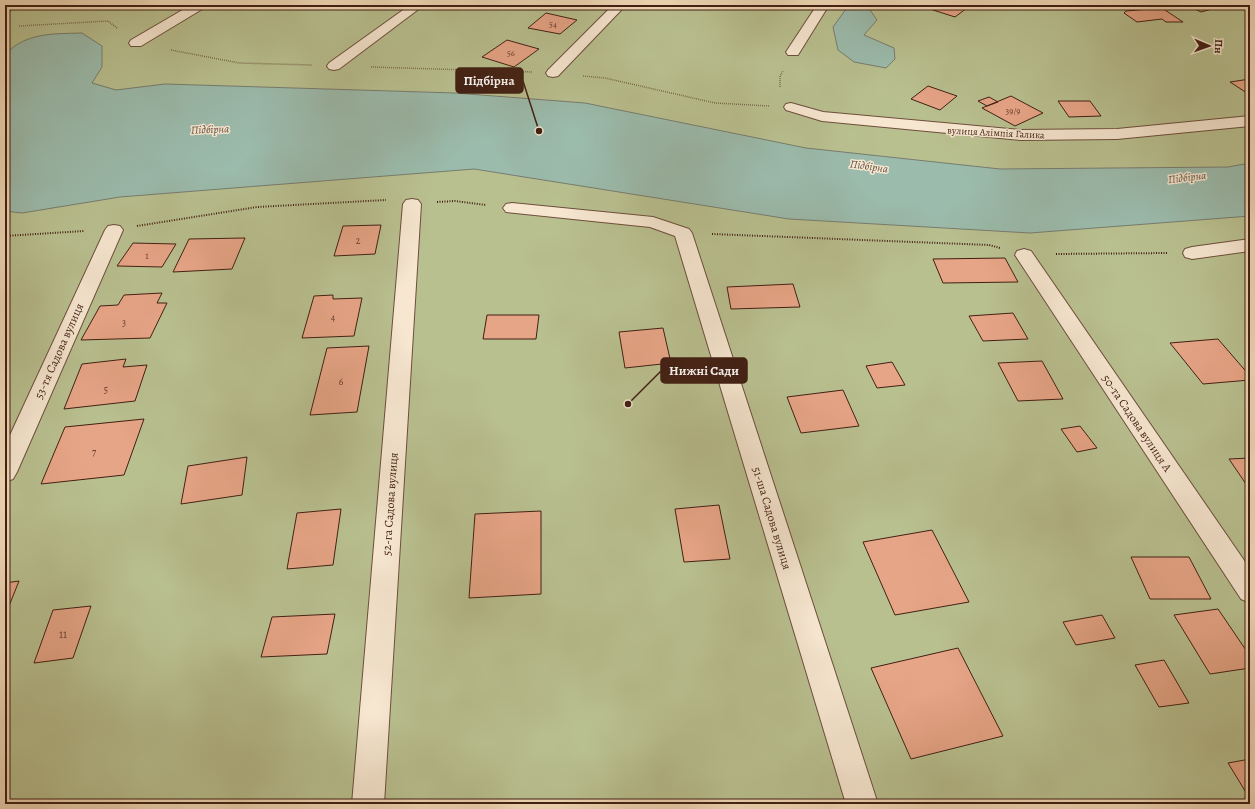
<svg xmlns="http://www.w3.org/2000/svg" width="1255" height="809" font-family="Alegreya,serif">
	<style>
		.green { fill: #b9c090; stroke: #7d7052 }
		.water { fill: #9bbbac; stroke: #777d6f }
		.building { fill: #e7a587; stroke: #411f13 }
		.lines { fill: none; stroke-linecap: round; stroke-linejoin: round }
		.minor-casing { stroke: #6d4e3c; stroke-width: 2 }
		.path-far1 { stroke: #411f13; stroke-width: 1.5; stroke-dasharray: 0.5 1.5; stroke-linecap: butt }
		.path { stroke: #411f13; stroke-width: 2; stroke-dasharray: 1 1.5; stroke-linecap: butt }
		.minor { fill: #f7e7d1; fill-rule: evenodd }
		.labels { text-anchor: middle; stroke-width: 3; stroke-linejoin: round; paint-order: stroke }
		.far-number-label { font-size: 9px; fill: #6a4030 }
		.far-street-label { font-size: 10px; fill: #411f13; stroke: #f7e7d1 }
		.number-label { font-size: 10px; fill: #6a4030 }
		.far-water-label { font-size: 11px; font-style: italic; fill: #5c4e41; stroke: #f7e7d1 }
		.street-label { font-size: 12px; fill: #411f13; stroke: #f7e7d1 }
		.near-number-label { font-size: 12px; fill: #6a4030 }
		.leader { fill: none; stroke: #411f13; stroke-width: 1.5 }
		.callout-dot { fill: #411f13; stroke: #f7e7d1; stroke-width: 1.5 }
		.callout { fill: #411f13; stroke: #411f13; stroke-width: 1.5 }
		.callout-label { font-size: 13px; text-anchor: middle; font-weight: bold; fill: #fff }
	</style>
	<rect width="100%" height="100%" fill="#f2dab8"/>
	<filter id="stains"><feTurbulence type="fractalNoise" baseFrequency=".005" numOctaves="4"/><feColorMatrix values="0 0 0 0 .2 0 0 0 0 .09 0 0 0 0 .02 0 0 0 .5 -.17"/></filter>
	<radialGradient id="worn" r=".72"><stop offset=".6" stop-color="#630" stop-opacity="0"/><stop offset="1" stop-color="#630" stop-opacity=".3"/></radialGradient>
	<path class="green" d="M5 5H1250V804H5Z"/>
	<path class="water" d="M849 5H870L868 7 877 20 864 35 894 48 895 59 886 68 854 62 838 50 833 27Z
		M82 33 102 46V67L92 83 116 90 165 84 455 93 585 103 806 148 1000 169 1228 167 1250 163V216L1030 233 789 219 474 169 120 197 22 213 5 211V55C25 32 54 34 82 33Z"/>
	<path class="building" d="M940 5H971L955 17 933 10Z
		M1187 5H1226L1201 12Z
		M1162 8 1183 22H1166L1162 19 1137 22 1124 13 1126 11Z
		M546 13 577 20 560 34 528 28Z
		M507 40 539 49 514 67 482 57Z
		M1250 79V95L1230 82Z
		M928 86 957 96 940 110 911 99Z
		M1011 96 1043 113 1015 126 982 108Z
		M989 97 998 102 987 106 978 101Z
		M1058 101H1090L1101 116 1069 117Z
		M381 225 375 254 334 256 343 226Z
		M245 238 232 269 173 272 189 239Z
		M133 243 176 244 162 267 117 266Z
		M1005 258 1018 282 943 283 933 259Z
		M793 284 800 307 731 309 727 287Z
		M162 293 157 303H167L150 338 81 340 100 306 118 305 124 295Z
		M333 295V299L362 298 354 336 302 338 314 296Z
		M1013 313 1028 339 983 341 969 316Z
		M487 315H539L536 339H483Z
		M663 328 671 363 625 368 619 332Z
		M1218 339 1250 376V380L1203 384 1170 343Z
		M369 346 357 412 310 415 327 348Z
		M126 359 123 367 147 365 135 401 64 409 82 364Z
		M1042 361 1063 399 1018 401 998 363Z
		M892 362 905 385 877 388 866 366Z
		M843 390 859 426 801 433 787 397Z
		M144 419 124 475 41 484 65 427Z
		M1080 426 1097 448 1077 452 1061 429Z
		M247 457 242 495 181 504 188 466Z
		M1250 458V484H1246L1229 459Z
		M719 505 730 559 684 562 675 509Z
		M341 509 333 565 287 569 297 513Z
		M541 511V594L469 598 475 514Z
		M932 530 969 602 895 615 863 542Z
		M1131 557H1189L1211 599H1150Z
		M19 581 5 616V583Z
		M91 606 73 658 34 663 53 610Z
		M1218 609 1250 656V668L1210 674 1174 615Z
		M335 614 327 654 261 657 272 617Z
		M1102 615 1115 638 1076 645 1063 622Z
		M958 648 1003 736 911 759 871 668Z
		M1164 660 1189 703 1159 707 1135 665Z
		M1250 759V799L1228 763Z"/>
	<g class="lines">
		<defs>
			<path id="minor" d="M5 5H14L9 12 5 13Z
				M191 5H206L204 8 141 46H131L129 43 131 40Z
				M410 5H424L339 69 334 70 329 69 327 66 329 63Z
				M613 5H626L558 76 553 77 548 76 546 73 548 70Z
				M817 5H829L798 55H788L786 52Z
				M791 103 823 112 1020 130 1117 129 1250 116V126L1117 139 1020 140 822 121 786 110 784 107 786 104Z
				M412 199 418 200 421 204 384 804H352L403 204 406 200Z
				M512 203 653 217 689 229 692 233 878 804H846L675 236 650 227 506 212 503 208 506 204Z
				M114 225 120 226 123 230 17 472 13 479 5 482V446L105 230 108 226Z
				M1250 239V251L1192 259 1185 257 1183 253 1185 249 1192 247Z
				M1024 249 1031 251 1250 569V603L1241 599 1015 255 1017 251Z"/>
		</defs>
		<use href="#minor" class="minor-casing"/>
		<path class="path-far1" d="M19 26 108 21 117 28
			M171 50 239 63 312 65
			M371 67 532 72
			M583 76 605 78 715 103 769 106
			M780 87V76L783 71"/>
		<path class="path" d="M437 202 455 201 486 205
			M137 226 257 207 386 200
			M712 234 989 245 1000 248
			M5 236 84 231
			M1056 254 1167 253"/>
		<use href="#minor" class="minor"/>
	</g>
	<g class="labels">
		<g class="far-number-label">
			<text x="553" y="27">54</text>
			<text x="511" y="56">56</text>
			<text x="1013" y="114">39/9</text>
		</g>
		<g class="far-street-label">
			<text transform="translate(996 132) rotate(3)" y="4">вулиця Алімпія Галика</text>
		</g>
		<g class="number-label">
			<text x="358" y="244">2</text>
			<text x="147" y="259">1</text>
			<text x="333" y="321">4</text>
			<text x="124" y="326">3</text>
			<text x="341" y="385">6</text>
			<text x="106" y="393">5</text>
			<text x="94" y="455">7</text>
		</g>
		<g class="far-water-label">
			<text transform="translate(210 129) rotate(-2)" y="4">Підбірна</text>
			<text transform="translate(869 166) rotate(8)" y="4">Підбірна</text>
			<text transform="translate(1187 177) rotate(-7)" y="4">Підбірна</text>
		</g>
		<g class="street-label">
			<text transform="translate(59 351) rotate(-66)" y="4">53-тя Садова вулиця</text>
			<text transform="translate(1137 423) rotate(56)" y="4">50-та Садова вулиця А</text>
			<text transform="translate(390 504) rotate(-86)" y="4">52-га Садова вулиця</text>
			<text transform="translate(772 518) rotate(73)" y="4">51-ша Садова вулиця</text>
		</g>
		<g class="near-number-label">
			<text x="63" y="638">11</text>
		</g>
	</g>
	<path class="leader" d="M539 131L523 81M628 404L661 371"/>
	<g class="callout-dot">
		<circle cx="539" cy="131" r="4"/>
		<circle cx="628" cy="404" r="4"/>
	</g>
	<g class="callout">
		<rect x="456" y="68" width="67" height="25" rx="4"/>
		<rect x="661" y="358" width="86" height="25" rx="4"/>
	</g>
	<g class="callout-label">
		<text x="489" y="85">Підбірна</text>
		<text x="704" y="375">Нижні Сади</text>
	</g>
	<rect width="1255" height="809" fill="none" stroke="#f2dab8" stroke-width="20"/>
	<rect x="6" y="6" width="1243" height="797" fill="none" stroke="#411f13" stroke-width="2"/>
	<rect x="10" y="10" width="1235" height="789" fill="none" stroke="#411f13"/>
	<g transform="translate(1209 46) rotate(92)" stroke="#f7e7d1" stroke-width="3" paint-order="stroke">
	<path d="M0-3L7 15L0 10L-7 15Z" fill="#411f13"/>
	<text y="-6" font-size="11" font-weight="bold" text-anchor="middle" fill="#411f13">Пн</text>
	</g>
	<rect width="100%" height="100%" filter="url(#stains)"/>
	<rect width="100%" height="100%" fill="url(#worn)"/>
</svg>
